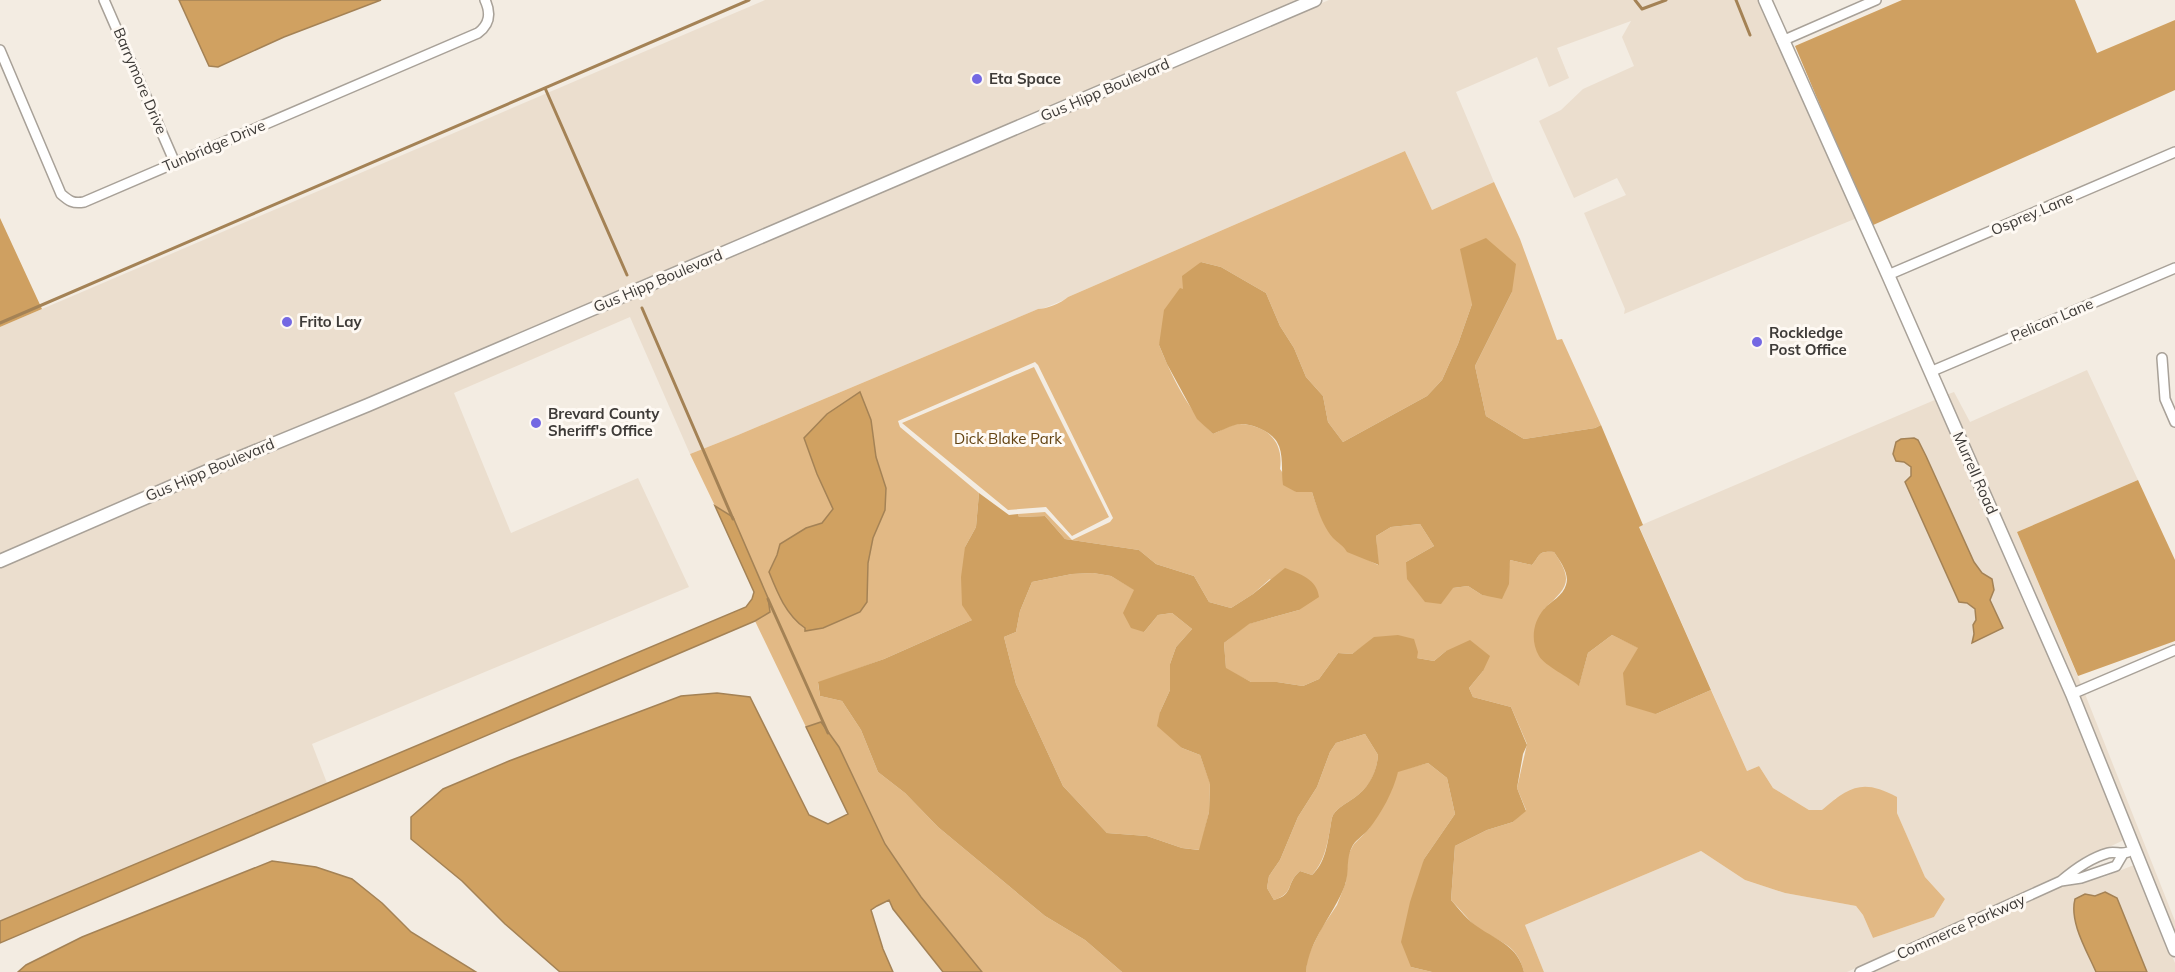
<svg xmlns="http://www.w3.org/2000/svg" width="2175" height="972" font-family="Mulish,sans-serif">
	<style>
		.built { fill: #ebdece; fill-rule: evenodd }
		.green { fill: #e2b985; fill-rule: evenodd }
		.forest { fill: #cfa061; fill-rule: evenodd }
		.water { fill: #d0a161; stroke: #a48255; stroke-width: 1.5 }
		.lines { fill: none; stroke-linecap: round; stroke-linejoin: round }
		.stream { stroke: #a48255; stroke-width: 3 }
		.street-casing { stroke: #a8a198; stroke-width: 12 }
		.secondary-casing { stroke: #a8a198; stroke-width: 15 }
		.street { stroke: #fff; stroke-width: 9 }
		.secondary { stroke: #fff; stroke-width: 12 }
		.poi-dot { fill: #7468e3; stroke: #fef9f3; stroke-width: 2 }
		.labels { text-anchor: middle; stroke-width: 6; stroke-linejoin: round; paint-order: stroke }
		.poi-label { font-size: 15px; font-weight: bold; fill: #3e3b38; stroke: #fef9f3; text-anchor: start }
		.street-label { font-size: 15px; fill: #3e3b38; stroke: #fef9f3 }
		.park-label { font-size: 15px; fill: #634312; stroke: #fef9f3 }
	</style>
	<rect width="100%" height="100%" fill="#f3ece2"/>
	<path class="built" d="M765 0H1301L366 400 209 464 0 555V327Z
		M1329 0H1760L1857 218 1624 314 1625 309 1584 213 1626 195 1617 178 1574 198 1539 121 1561 110 1583 89 1634 66 1622 37 1631 21 1557 48 1569 78 1549 87 1537 57 1456 92 1494 182 1432 210 1405 151 1068 297 1064 300 1042 309H1038L738 435 690 454 630 317 454 393 511 533 638 478 689 587 312 744 327 783 0 921V567L214 474 370 410Z
		M2087 370 2138 480 2017 532 2081 684 2074 687 1946 395 1954 392 1970 422Z
		M1937 399 2080 728 2124 840 2075 863 2059 876 1847 972H1544L1525 925 1701 851 1745 880 1785 893 1856 906 1863 915 1873 938 1934 917 1945 899 1925 877 1897 813 1836 798 1822 811 1809 810 1773 788 1759 766 1747 771 1639 526ZM1914 438 1918 440 1926 456 1974 562 1994 590 1972 643 1974 634 1973 625 1976 620 1975 609 1967 603 1958 601 1905 482 1911 476V467L1904 462 1896 442 1901 439Z
		M2085 694 2175 921V938L2078 697Z
		M2134 865 2175 963V972H2147L2117 898 2105 892 2074 905V917L2096 972H1874L2063 886 2104 877Z"/>
	<path class="green" d="M1405 151 1432 210 1494 182 1520 239 1557 340 1562 339 1601 425 1595 428 1524 439 1486 416 1475 366 1512 292 1472 304 1458 344 1442 380 1427 396 1343 442 1328 422 1323 396 1306 377 1294 348 1280 326 1266 293 1221 267 1201 262 1183 290 1159 345C1172 377 1188 410 1213 434 1220 431 1231 424 1239 424 1267 425 1284 441 1280 469L1296 492H1312C1326 537 1337 544 1378 565L1376 536 1391 527 1420 524 1434 546 1406 562 1453 588 1468 586 1482 595 1502 597 1505 592 1510 560 1532 565C1541 555 1537 551 1554 552 1574 581 1568 587 1544 609L1568 677 1579 685 1588 653 1612 635 1639 648 1656 714 1711 690 1747 771 1759 766 1773 788 1809 810H1822C1850 786 1863 779 1897 797V813L1925 877 1945 899 1934 917 1873 938 1863 915 1856 906 1785 893 1745 880 1701 851 1525 925 1544 972H1524C1516 940 1494 942 1474 925 1466 917 1459 908 1451 900L1455 846 1487 830 1513 822 1526 810 1517 788 1527 744 1511 707 1473 697 1469 688 1483 671 1446 651 1434 661 1417 658 1373 639 1352 654 1338 653 1319 679 1303 686 1277 682H1251L1226 669 1224 643 1248 624 1299 610 1270 579 1253 594 1231 608 1209 602 1194 576 1156 564 1139 550 1065 539 1045 516 1019 517 1018 514 1045 512 1072 540 1110 522 1113 518 1038 365 1035 362 898 421 900 427 979 493 976 527 965 547 972 620 884 659 818 683 820 696 842 701 861 730 878 772 905 793 938 827 1045 916 1085 940 1122 972H982L921 897 885 844 839 747 821 722 806 727 755 621 770 612 768 598 733 517 715 506 690 454 738 435 1038 309C1047 309 1061 303 1068 297ZM871 420 876 457 886 488 885 510 873 538 868 563 867 602 860 612 823 628 805 630V628L769 572 777 555 806 528 822 523 834 509 817 474 804 438Z
		M1034 367 1109 517 1072 536 1046 507 1008 510 902 423Z
		M1093 573 1111 576 1135 590 1144 632 1158 615 1172 613 1192 629 1176 647 1170 664V690L1160 712 1182 748 1200 755 1210 783 1209 812 1200 850 1182 848 1147 836 1107 833 1063 786 1016 684 1004 637 1016 632 1020 611 1032 582 1072 574Z
		M1365 734 1378 755C1377 772 1369 788 1354 798 1347 803 1338 807 1333 815 1331 819 1331 825 1330 829 1327 846 1324 862 1312 875L1300 871C1285 884 1295 893 1274 900L1267 888 1269 876 1280 860 1298 817 1317 787 1330 752 1336 743Z
		M1428 763 1447 778 1455 814 1424 859 1411 967 1432 972H1306L1307 958 1321 929 1337 905 1346 882 1348 855 1354 844 1369 829 1398 771Z"/>
	<path class="forest" d="M1902 0H2075L2097 53 2175 20V90L1871 226 1795 46Z
		M0 218 42 309 0 327Z
		M1486 238 1516 264 1512 292 1475 366 1486 416 1524 439 1595 428 1601 425 1643 525 1639 527 1711 690 1656 714 1626 705 1623 673 1638 648 1612 635 1588 653 1579 686C1569 677 1545 666 1539 656 1530 640 1533 622 1544 609 1551 601 1563 596 1566 585 1570 574 1560 561 1554 552 1537 551 1541 555 1532 565L1510 560 1509 584 1502 599 1482 595 1468 586 1453 588 1441 604 1425 602 1407 579 1406 562 1434 546 1420 524 1391 527 1376 536 1379 565 1347 552C1344 546 1338 543 1333 538 1322 525 1317 508 1312 492H1296L1283 485C1281 472 1284 453 1277 442 1271 431 1247 421 1235 425 1228 427 1220 431 1213 434L1197 419 1167 364 1159 345 1164 310 1180 288 1183 289 1182 276 1201 262 1221 267 1266 293 1280 326 1294 348 1306 377 1323 396 1328 422 1343 442 1427 396 1442 380 1458 344 1472 304 1460 249Z
		M2138 480 2175 560V641L2078 676 2017 532Z
		M979 493 1009 515 1018 514 1019 517 1045 516 1065 539 1139 550 1156 564 1194 576 1209 602 1231 608 1253 594 1285 568C1300 574 1317 579 1319 597L1299 610 1249 624 1224 643 1226 668 1251 682H1277L1303 686 1319 679 1338 653 1352 654 1374 637 1398 635 1414 639 1418 652 1417 658 1434 661 1446 651 1470 640 1490 656 1483 671 1469 688 1473 697 1511 707 1527 745 1523 754 1517 788 1526 811 1513 822 1487 830 1455 846 1451 900C1459 909 1468 921 1478 927 1498 941 1518 946 1524 972H1432L1411 967 1401 942 1410 902 1424 859 1455 814 1447 778 1428 763 1398 772C1393 792 1382 812 1369 829 1364 835 1357 839 1353 845 1345 858 1350 871 1345 885 1334 915 1309 939 1306 972H1122L1085 940 1045 916 938 827 905 793 878 772 861 730 842 701 820 696 818 682 884 659 972 620 962 605 961 577 965 547 976 527ZM1093 573 1111 576 1134 590 1123 613 1131 628 1144 632 1158 615 1172 613 1192 629 1176 647 1170 664V690L1160 712 1157 726 1182 748 1200 755 1210 784 1209 812 1199 850 1182 848 1147 836 1107 833 1063 786 1016 684 1004 637 1016 632 1020 611 1032 582 1072 574ZM1365 734 1378 755C1377 771 1369 788 1354 798 1347 803 1338 807 1333 815 1331 819 1331 825 1330 829 1327 846 1325 863 1312 875L1300 871C1285 884 1295 894 1274 900L1267 888 1269 876 1280 860 1298 817 1317 787 1330 752 1336 743Z"/>
	<path class="water" d="M179 0H381L284 37 218 67 209 66Z
		M860 392 871 420 876 457 886 488 885 510 873 538 868 563 867 602 860 612 823 628 805 631V628C786 615 777 592 769 572L777 555 780 544 806 528 822 523 833 509 817 474 804 438 827 414Z
		M1914 438 1918 440 1926 456 1974 562 1982 573 1992 579 1994 590 1990 600 2003 628 1972 643 1974 634 1973 625 1976 620 1975 609 1967 603 1959 602 1905 482 1911 476V467L1904 462 1896 461 1893 454 1896 442 1901 439Z
		M715 506 733 517 768 598 770 612 755 621 0 943V921L746 607 752 599 754 592Z
		M717 693 750 697 809 815 828 824 848 814 806 727 821 722 839 747 885 844 921 897 982 972H943L893 909 889 900 877 906 871 910 883 949 893 972H560L505 924 462 881 411 839V817L443 789 509 761 681 696Z
		M272 861 316 867 352 879 382 903 411 932 476 972H18L26 965 82 937Z
		M2105 892 2117 898 2147 972H2096C2087 951 2069 922 2075 899L2085 894 2095 896Z"/>
	<g class="lines">
		<path class="stream" d="M1635 0 1642 9 1666 0
			M1736 0 1750 35
			M545 88 627 275
			M642 308 733 519
			M0 323 749 0
			M768 599 828 733"/>
		<defs>
			<path id="street" d="M104 0 175 163
				M1782 41 1876 0
				M0 50 61 194C69 201 73 204 84 202L478 33C490 24 491 13 485 0
				M1888 275 2175 152
				M2162 358 2165 399 2175 422
				M1930 372 2175 268
				M2072 694 2175 650
				M2061 881C2075 869 2090 858 2108 853 2115 851 2121 855 2128 852
				M1860 972 2061 881 2081 878 2116 866 2123 854"/>
			<path id="secondary" d="M1765 0 1888 275 2072 694 2175 950
				M0 561 212 469 368 405 1315 0"/>
		</defs>
		<use href="#street" class="street-casing"/>
		<use href="#secondary" class="secondary-casing"/>
		<use href="#street" class="street"/>
		<use href="#secondary" class="secondary"/>
	</g>
	<g class="poi-dot">
		<circle cx="977" cy="79" r="6"/>
		<circle cx="287" cy="322" r="6"/>
		<circle cx="1757" cy="342" r="6"/>
		<circle cx="536" cy="423" r="6"/>
	</g>
	<g class="labels">
		<g class="poi-label">
			<text x="989" y="84">Eta Space</text>
			<text x="299" y="327">Frito Lay</text>
			<text x="1769" y="338">Rockledge<tspan x="1769" dy="17">Post Office</tspan></text>
			<text x="548" y="419">Brevard County<tspan x="548" dy="17">Sheriff's Office</tspan></text>
		</g>
		<g class="street-label">
			<text transform="translate(140 81) rotate(67)" y="5">Barrymore Drive</text>
			<text transform="translate(1105 90) rotate(-23)" y="5">Gus Hipp Boulevard</text>
			<text transform="translate(214 146) rotate(-23)" y="5">Tunbridge Drive</text>
			<text transform="translate(2032 214) rotate(-23)" y="5">Osprey Lane</text>
			<text transform="translate(658 281) rotate(-23)" y="5">Gus Hipp Boulevard</text>
			<text transform="translate(2052 320) rotate(-23)" y="5">Pelican Lane</text>
			<text transform="translate(210 470) rotate(-23)" y="5">Gus Hipp Boulevard</text>
			<text transform="translate(1975 473) rotate(66)" y="5">Murrell Road</text>
			<text transform="translate(1961 927) rotate(-24)" y="5">Commerce Parkway</text>
		</g>
		<g class="park-label">
			<text x="1008" y="444">Dick Blake Park</text>
		</g>
	</g>
</svg>
